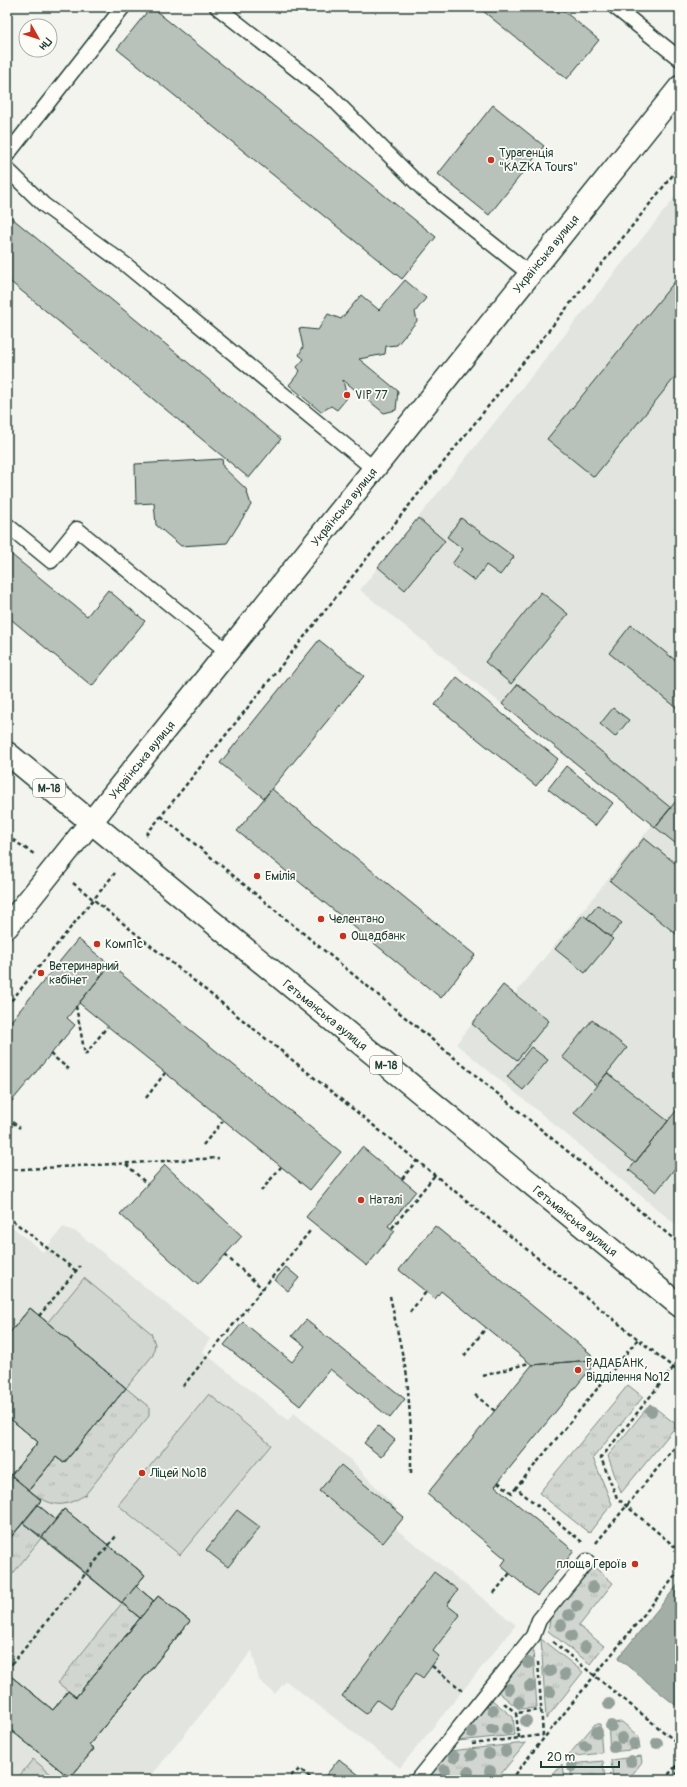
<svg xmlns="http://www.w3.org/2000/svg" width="687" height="1787" font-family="Pangolin,sans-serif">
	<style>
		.built { fill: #e2e5df }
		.grass { fill: url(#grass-tufts); stroke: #788a82 }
		.forest { fill: url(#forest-crowns); stroke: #788a82 }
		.garden { fill: #d1d6d1; stroke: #788a82 }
		.water { fill: #a3aea7; stroke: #6e8179 }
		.building { fill: #b9c1bb; stroke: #1f3d34 }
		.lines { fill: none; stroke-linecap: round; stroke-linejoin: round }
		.lane-casing { stroke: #1f3d34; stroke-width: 17 }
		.street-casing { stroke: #1f3d34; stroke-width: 25 }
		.highway-casing { stroke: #1f3d34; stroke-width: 25 }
		.path { stroke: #1f3d34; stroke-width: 2.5; stroke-dasharray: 4 3; stroke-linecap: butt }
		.lane { stroke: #fdfcf7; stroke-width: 14 }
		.street { stroke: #fdfcf7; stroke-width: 22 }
		.highway { stroke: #fdfcf7; stroke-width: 22 }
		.tree { fill: #93a099 }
		.poi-dot { fill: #c8321e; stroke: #fdfcf7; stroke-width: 1.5 }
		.labels { text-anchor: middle; stroke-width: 3.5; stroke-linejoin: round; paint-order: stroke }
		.shield { fill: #fdfcf7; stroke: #62766e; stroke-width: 1 }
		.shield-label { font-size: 11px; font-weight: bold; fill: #1f3d34 }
		.poi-label { font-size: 12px; fill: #1f3d34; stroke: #fdfcf7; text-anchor: start }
		.street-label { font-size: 12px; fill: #1f3d34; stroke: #fdfcf7 }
	</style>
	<defs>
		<pattern id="grass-tufts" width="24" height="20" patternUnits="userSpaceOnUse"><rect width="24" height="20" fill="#d1d6d1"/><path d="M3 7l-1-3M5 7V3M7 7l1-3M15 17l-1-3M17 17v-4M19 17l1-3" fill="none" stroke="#b3b9b4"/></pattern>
		<pattern id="forest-crowns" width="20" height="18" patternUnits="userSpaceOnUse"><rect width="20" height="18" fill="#d1d6d1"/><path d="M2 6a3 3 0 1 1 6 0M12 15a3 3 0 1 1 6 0" fill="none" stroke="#b3b9b4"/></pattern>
	</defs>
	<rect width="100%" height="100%" fill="#f4f4ef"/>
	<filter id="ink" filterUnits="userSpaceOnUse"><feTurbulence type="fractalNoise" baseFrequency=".025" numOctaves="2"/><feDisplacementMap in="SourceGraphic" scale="8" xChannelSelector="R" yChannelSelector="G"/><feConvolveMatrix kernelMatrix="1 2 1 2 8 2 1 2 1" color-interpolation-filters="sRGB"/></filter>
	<g filter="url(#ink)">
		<path class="built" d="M680 191V1228L456 1044 503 985 515 994 652 825 360 590Z
			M10 1225 43 1252 63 1227 77 1232 210 1339 202 1351 288 1420 294 1413 351 1460 404 1517 395 1528 516 1625 400 1768 286 1681 275 1694 259 1680 252 1651 148 1780H73L71 1778 69 1780H7V1228Z"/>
		<path class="grass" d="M628 1385 643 1397 593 1458 612 1504 589 1533 539 1493Z
			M126 1388 149 1407V1416L85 1495C62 1509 51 1507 29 1490L56 1457 64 1463Z
			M650 1404 677 1425 621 1493 608 1456Z
			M23 1523 42 1537 7 1581V1542Z
			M593 1566 613 1583 579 1626 604 1646 590 1664 548 1631 550 1619Z
			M122 1603 140 1618 76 1697 58 1683Z
			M541 1639 583 1672 546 1719Z
			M533 1649 537 1708 519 1709 498 1692Z
			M492 1700 513 1717 515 1735 458 1741Z
			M622 1722 638 1736 640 1749 610 1752 608 1723Z
			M595 1724H600L602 1753 567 1757Z
			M526 1743 496 1780H426L449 1751Z
			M641 1756 642 1762 628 1780H613L611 1760Z
			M603 1761 605 1780H572L570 1764Z
			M562 1764 564 1780H549Z"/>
		<path class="forest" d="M33 1759 58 1780H16Z"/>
		<path class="garden" d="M84 1278 151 1333 155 1344 153 1355 126 1388 47 1323Z
			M209 1394 271 1445 180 1555 118 1505Z"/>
		<path class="water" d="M680 1582V1709L618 1658Z"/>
		<path class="building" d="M151 7 436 237 402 279 117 49Z
			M478 7H559L599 40 567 79Z
			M493 105 544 146 489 215 438 174Z
			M7 214 281 439 249 478 7 279Z
			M680 275V371L594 477 547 439Z
			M405 280 426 298 415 312 417 321 397 345 386 346 385 354 359 359 398 391 396 410 384 413 343 380 347 398 337 410 331 406 321 412 289 385 300 371 297 367 304 359 299 355 303 347 299 328 318 330 328 314 341 319 361 295 379 310Z
			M222 459 223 467 246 489 251 505 227 543 181 546 156 525 154 503 136 504 135 464Z
			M418 518 445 541 405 590 378 567Z
			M461 518 514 557 500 575 486 565 475 581 452 564 463 549 447 537Z
			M7 551 87 616 108 590 145 621 92 686 7 616Z
			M541 592 568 614 511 684 485 662Z
			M631 625 680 664V704L677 708 609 653Z
			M319 640 364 676 264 798 220 763Z
			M457 677 558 759 536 786 435 705Z
			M518 684 671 808 655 827 502 704Z
			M613 708 629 720 615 737 600 724Z
			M566 766 613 803 595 826 548 789Z
			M272 789 475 955 441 998 237 831Z
			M680 796V847L655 827Z
			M644 838 680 867V937L610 881Z
			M598 905 622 923 610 937 587 918Z
			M583 915 613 939 585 973 555 949Z
			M78 939 110 965 67 1018 75 1025 7 1107V1026Z
			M110 965 341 1152 310 1190 79 1003Z
			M503 985 549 1021 517 1060 472 1024Z
			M592 1020 627 1048 597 1086 562 1057Z
			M531 1047 548 1060 523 1090 507 1077Z
			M607 1073 668 1121 635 1163 574 1113Z
			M680 1106V1162L656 1192 629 1170Z
			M362 1147 416 1191 388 1226 395 1231 367 1266 306 1217Z
			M165 1165 242 1236 198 1285 120 1214Z
			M435 1226 591 1354 592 1360 532 1365 441 1291 435 1299 399 1270Z
			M286 1267 299 1278 288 1291 275 1280Z
			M30 1308 126 1388 64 1463 56 1457 29 1490 41 1500 38 1505 56 1520 64 1509 145 1575 136 1586 154 1601 158 1596 190 1621 89 1745 94 1749 70 1778 7 1727V1673L53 1710 68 1691 76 1697 140 1618 23 1523 7 1542V1472L11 1475 38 1442 7 1416V1336Z
			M30 1308 126 1388 64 1463 56 1457 29 1490 11 1475 38 1442 7 1416V1336Z
			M306 1320 405 1399 390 1418 330 1369 300 1406 224 1345 243 1322 292 1362 305 1346 292 1336Z
			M592 1360V1367L495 1486 574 1551 537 1596 501 1566 506 1559 427 1494 532 1365Z
			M378 1426 395 1440 381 1457 364 1443Z
			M341 1465 404 1517 383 1543 319 1491Z
			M7 1472 41 1500 7 1542Z
			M38 1505 56 1520 42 1537 23 1523Z
			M64 1509 145 1575 122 1603 42 1537Z
			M237 1510 260 1527 228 1567 206 1550Z
			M434 1572 458 1590 447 1605 460 1615 433 1651 439 1656 423 1678 416 1673 390 1709 377 1700 366 1714 342 1696Z
			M136 1586 154 1601 140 1618 122 1603Z
			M158 1596 190 1621 89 1745 94 1749 70 1778 7 1727V1673L53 1710 68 1691 76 1697Z
			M339 1759 365 1780H322Z"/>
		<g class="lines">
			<defs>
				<path id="lane" d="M217 7 328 94 423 189 530 274
					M615 7 680 59
					M7 155 123 7
					M7 169 44 205 126 265 374 469
					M7 525 51 561 77 529 228 652
					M417 1780 533 1636 539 1620 587 1561"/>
				<path id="street" d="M7 927 680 87"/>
				<path id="highway" d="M7 753 680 1306"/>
			</defs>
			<use href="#lane" class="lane-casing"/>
			<use href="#street" class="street-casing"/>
			<use href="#highway" class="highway-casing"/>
			<path class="path" d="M161 816 680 1244
				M146 835 680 166
				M7 836 34 854
				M73 883 680 1373
				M7 1006 115 873
				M76 1006 85 1055
				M50 1054 69 1069
				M85 1055 107 1027
				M146 1098 165 1073
				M7 1118 20 1128
				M203 1145 223 1121
				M126 1164 147 1184
				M7 1170 219 1158
				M402 1179 417 1160
				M261 1191 281 1167
				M7 1216 76 1271
				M392 1228 435 1175
				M225 1255 263 1289
				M390 1296 407 1376 411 1431V1475
				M410 1312 426 1292
				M39 1316 80 1266
				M464 1356 486 1328
				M673 1368 601 1458 617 1498 680 1551
				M483 1376 529 1363
				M183 1386 310 1231
				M475 1395 495 1411
				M498 1482 512 1493 516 1488
				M582 1542 516 1488 638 1339
				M596 1543 680 1441
				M494 1593 510 1573
				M553 1642 680 1745
				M538 1662 543 1735 545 1736
				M432 1666 463 1691
				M7 1670 117 1535
				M504 1703 516 1713
				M519 1738 516 1713 541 1710
				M472 1744 543 1735
				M676 1765 678 1780
				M285 1780 300 1769 313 1780
				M510 1780 680 1570
				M664 1780 680 1761"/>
			<use href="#lane" class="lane"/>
			<use href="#street" class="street"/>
			<use href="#highway" class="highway"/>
		</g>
		<g class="tree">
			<circle cx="651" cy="1411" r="6"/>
			<circle cx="593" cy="1587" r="6"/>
			<circle cx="577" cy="1606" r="6"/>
			<circle cx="569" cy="1615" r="6"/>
			<circle cx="561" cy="1625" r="6"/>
			<circle cx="571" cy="1636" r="6"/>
			<circle cx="585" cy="1647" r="6"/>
			<circle cx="528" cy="1663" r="6"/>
			<circle cx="550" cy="1671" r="6"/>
			<circle cx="565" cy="1674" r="6"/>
			<circle cx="530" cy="1686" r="6"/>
			<circle cx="509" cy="1689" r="6"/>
			<circle cx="550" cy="1692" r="6"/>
			<circle cx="519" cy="1702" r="6"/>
			<circle cx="609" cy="1704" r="6"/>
			<circle cx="493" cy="1710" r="6"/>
			<circle cx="526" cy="1721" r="6"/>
			<circle cx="611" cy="1726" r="6"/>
			<circle cx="492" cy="1729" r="6"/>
			<circle cx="507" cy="1729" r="6"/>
			<circle cx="472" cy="1732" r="6"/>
			<circle cx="597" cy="1732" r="6"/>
			<circle cx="622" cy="1738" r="6"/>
			<circle cx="657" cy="1743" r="6"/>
			<circle cx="634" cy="1744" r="6"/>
			<circle cx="585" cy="1746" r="6"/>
			<circle cx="614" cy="1747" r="6"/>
			<circle cx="506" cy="1751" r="6"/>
			<circle cx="489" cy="1754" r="6"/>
			<circle cx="471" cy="1755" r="6"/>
			<circle cx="454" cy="1757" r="6"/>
			<circle cx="631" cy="1761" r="6"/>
			<circle cx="572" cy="1766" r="6"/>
			<circle cx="445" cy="1770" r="6"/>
			<circle cx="490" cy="1771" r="6"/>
			<circle cx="468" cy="1772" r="6"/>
		</g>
	</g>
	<g class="poi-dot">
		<circle cx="491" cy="160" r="4"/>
		<circle cx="347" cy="395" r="4"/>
		<circle cx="257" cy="876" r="4"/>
		<circle cx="321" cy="919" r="4"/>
		<circle cx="343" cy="936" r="4"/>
		<circle cx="97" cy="944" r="4"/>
		<circle cx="41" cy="973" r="4"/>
		<circle cx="361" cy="1200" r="4"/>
		<circle cx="578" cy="1370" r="4"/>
		<circle cx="142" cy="1473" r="4"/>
		<circle cx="635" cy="1564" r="4"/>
	</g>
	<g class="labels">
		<g class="shield">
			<rect x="33" y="779" width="32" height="18" rx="3"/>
			<rect x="370" y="1056" width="32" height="18" rx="3"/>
		</g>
		<g class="shield-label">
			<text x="49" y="792">М-18</text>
			<text x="386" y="1069">М-18</text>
		</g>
		<g class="poi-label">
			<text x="499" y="157">Турагенція<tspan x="499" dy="14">"KAZKA Tours"</tspan></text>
			<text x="355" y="399">VIP 77</text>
			<text x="265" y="880">Емілія</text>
			<text x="329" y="923">Челентано</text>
			<text x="351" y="940">Ощадбанк</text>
			<text x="105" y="948">Комп1с</text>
			<text x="49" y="970">Ветеринарний<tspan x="49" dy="14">кабінет</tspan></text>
			<text x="369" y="1204">Наталі</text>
			<text x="586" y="1367">РАДАБАНК,<tspan x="586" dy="14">Відділення №12</tspan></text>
			<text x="150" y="1477">Ліцей №18</text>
			<text x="627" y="1568" text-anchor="end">площа Героїв</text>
		</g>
		<g class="street-label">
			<text transform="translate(546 254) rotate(-51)" y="4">Українська вулиця</text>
			<text transform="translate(344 507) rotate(-51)" y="4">Українська вулиця</text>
			<text transform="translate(142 760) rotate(-51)" y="4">Українська вулиця</text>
			<text transform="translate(325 1015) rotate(39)" y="4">Гетьманська вулиця</text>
			<text transform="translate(575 1221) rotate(39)" y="4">Гетьманська вулиця</text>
		</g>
	</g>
	<rect width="687" height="1787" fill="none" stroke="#fdfcf7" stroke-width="24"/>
	<rect x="12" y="12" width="663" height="1763" fill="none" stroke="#1f3d34" stroke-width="1.5" filter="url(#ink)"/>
	<g transform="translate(38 38) rotate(129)"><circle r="19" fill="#fdfcf7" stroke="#a4b0a9"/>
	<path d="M0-3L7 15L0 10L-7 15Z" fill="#c8321e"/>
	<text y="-6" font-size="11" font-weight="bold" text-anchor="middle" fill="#1f3d34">Пн</text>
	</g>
	<path d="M541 1761v6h78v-6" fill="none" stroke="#1f3d34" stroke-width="2"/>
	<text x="547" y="1761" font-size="12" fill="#1f3d34" stroke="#fdfcf7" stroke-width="3" paint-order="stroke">20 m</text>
</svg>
